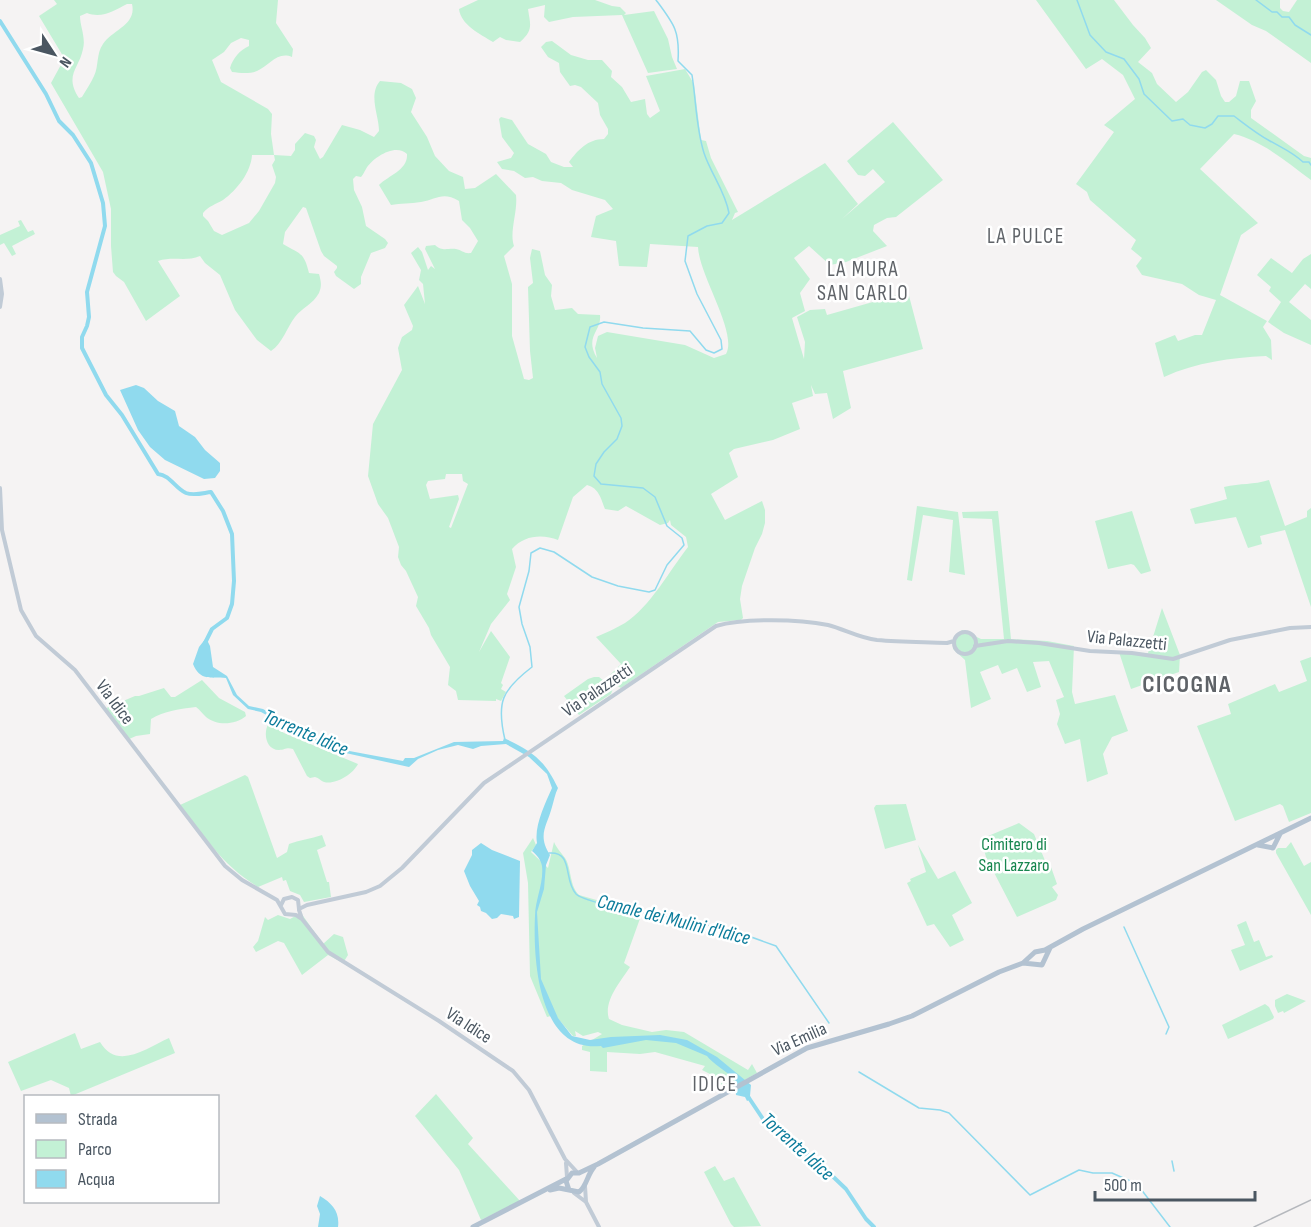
<svg xmlns="http://www.w3.org/2000/svg" width="1311" height="1227" font-family="'Sofia Sans Condensed',sans-serif">
	<style>
		.green { fill: #c3f1d5; fill-rule: evenodd }
		.water { fill: #90daee }
		.lines { fill: none; stroke-linecap: round; stroke-linejoin: round }
		.stream { stroke: #90daee; stroke-width: 1.5 }
		.river { stroke: #90daee; stroke-width: 4 }
		.secondary { stroke: #c1cbd6; stroke-width: 4 }
		.primary { stroke: #b3c2d1; stroke-width: 5 }
		.rail { stroke: #b5b8bd; stroke-width: 1.5 }
		.labels { text-anchor: middle; stroke-width: 5; stroke-linejoin: round; paint-order: stroke }
		.street-label { font-size: 18px; fill: #4a5661; stroke: #fff }
		.park-label { font-size: 18px; fill: #17864f; stroke: #fff }
		.water-label { font-size: 20px; font-style: italic; fill: #0c7c9b; stroke: #fff }
		.quarter-label { font-size: 21px; letter-spacing: 1.5px; fill: #5f6368; stroke: #fff }
		.district-label { font-size: 24px; font-weight: bold; letter-spacing: 1.5px; fill: #5f6368; stroke: #fff }
	</style>
	<rect width="100%" height="100%" fill="#f5f3f3"/>
	<path class="green" d="M54 0H278L276 23 293 49 292 57C277 51 269 66 257 71 250 74 240 73 232 72L230 68C233 58 240 50 249 46V40L241 38 231 43 224 52 212 60 221 82 268 109 272 114 271 134 274 155 291 156 295 150V144L305 133 314 136 316 140 314 147 320 159 323 157 342 125 360 130 374 137 379 131C379 115 368 95 380 81L401 83 412 89 416 98 411 112 427 137 435 156 449 171 463 177 465 189 475 188 496 174 516 195C518 212 509 232 514 246L504 256 512 284V336L524 379 529 380 533 378 530 351 528 287 533 283 530 258 532 249 540 251 545 275 552 285 551 296 555 310 572 308 578 314 600 315C602 331 584 336 597 358L595 348 598 336 607 332 685 345 714 358 726 354C738 333 699 275 698 247L650 244 647 267 619 266 616 241 591 237 596 216 613 209 605 200 572 190 561 183 542 181 533 177 525 178 514 171 502 169 497 162 511 158 514 153 502 137 499 119 501 117 512 120 528 144 546 154 551 162 564 167H573L569 162C578 150 588 139 604 139L608 134V129L600 115 598 103 581 87 575 85 570 86 560 72 559 63 548 57 541 47 546 42 552 41 571 55 588 60H602L612 71 611 77 622 87 631 102 645 99 647 114 650 118 660 111 646 76 685 69 694 84 701 140 706 141 711 158 738 212 735 213 732 220 825 163 858 204 842 219 885 182 873 169 865 176 858 175 847 161 893 122 943 180 896 217 887 218 874 225 873 231 887 246 846 262 830 265 809 246 794 258 810 279 800 293 805 311 792 318 804 359 805 342 797 317 810 310 825 309 827 315 908 292 923 349 843 371 851 408 833 419 827 393 815 394 811 385 813 396 792 403 800 429 773 440 734 449 729 453 738 477 711 494 725 520 762 501 765 510V523L762 534 755 548 742 586 740 599 743 618 741 620 718 622 621 688 606 679 621 664 596 637C606 633 616 628 625 623 650 607 670 570 688 547L686 537 671 525 670 520 668 523 660 525 626 506 618 511 605 509C601 499 599 488 587 485L573 497 558 540C543 534 524 535 512 549L516 567 507 594 510 600 491 624 479 652 491 631 510 657 501 683 503 685 501 689 506 692 501 701 496 699V701L458 700 456 691 448 685 450 667 431 635 429 628 416 606 418 597 406 571 401 565 398 557 399 547 388 518 378 504 368 476 373 424 402 370 398 348 402 337 412 330 413 326 404 305 418 286 425 304 423 284 419 280 421 270 411 253 418 247 422 252 428 270 431 266 435 269 425 249 426 246 435 245C443 252 447 248 456 249 462 250 464 254 471 253L478 241 470 228 462 220 459 201C442 191 436 200 421 202 410 204 401 203 391 205L379 185C389 175 408 170 407 154 396 143 373 157 366 169 364 172 363 175 361 177L356 176 353 179 354 190 362 207 366 226 385 239 388 243 385 248 371 253 361 277V284L354 289 336 276 334 272 337 268V266L324 256 321 251 306 208 303 207 285 232 283 244C300 254 304 252 309 273L319 274C321 281 322 286 319 293 313 304 302 308 295 317 287 327 283 343 271 351L257 340 235 310 220 275 205 263 200 256C186 262 173 256 158 261L180 296 146 321 124 282 116 276 113 272 111 246V209L103 172 51 83 63 61V56L39 16 57 4ZM127 4H132C137 25 112 30 103 44 96 54 99 66 94 76 91 83 86 90 82 97L79 98C64 75 79 69 83 49 86 38 80 26 80 16L87 13C102 19 115 10 127 4ZM252 155H274L275 160 272 165 276 177 275 183 259 211 249 223 222 235 214 231 208 221 203 216V213C209 206 216 204 223 200 237 190 251 172 252 155ZM446 474H462L463 481 468 484 451 528 449 527 459 499 458 495 430 499 426 485 428 481 445 479Z
		M478 0H595L612 6 620 7 626 13 624 15 654 11 668 39 672 57 677 69 648 73 622 15 573 17 549 22 544 17 545 5 528 9C530 24 534 30 520 42L506 40 500 37 493 42C480 34 461 25 459 9Z
		M1036 0H1114L1133 25 1145 38 1151 48 1138 62 1152 73 1157 84 1176 102 1188 92 1202 72 1206 70 1216 80 1221 96 1225 102H1229L1236 96 1240 81H1249L1256 101 1251 110V118L1304 156 1311 158V180C1288 163 1263 141 1234 134L1200 169 1258 223 1241 235 1220 295 1267 321 1263 327 1271 340 1272 360 1266 356C1230 358 1197 362 1164 377L1155 343 1175 335 1178 341 1195 335H1202L1216 300 1199 295 1182 284 1142 275 1136 266 1142 258 1131 249 1136 240 1090 200 1087 192 1076 184 1114 132 1104 125 1135 99 1123 75 1102 59 1086 69Z
		M1216 0H1280V8L1283 11 1289 12 1297 0H1311V63L1266 31 1252 25Z
		M21 220 28 232 33 230 35 234 12 246 16 254 12 256 4 243 0 245V235L20 226 18 221Z
		M1311 254V289L1305 284 1289 302 1311 320V345L1284 333 1268 322 1281 302 1269 291 1271 287 1257 275 1271 258 1292 273 1303 259Z
		M1269 480 1285 526 1307 517V511L1311 508V607L1285 530 1260 536 1262 544 1248 548 1236 517 1195 524 1190 509 1227 499 1224 487C1241 483 1253 485 1269 480Z
		M917 506 958 512 965 575 949 572 953 520 923 515 912 581 907 580Z
		M998 511 1011 639 1047 641 1074 646 1072 692 1075 704 1115 695 1128 731 1112 737 1103 754 1108 774 1087 782 1080 739 1065 744 1057 724 1060 714 1056 700 1064 697 1049 661 1033 662 1041 687 1027 692 1017 668 1002 674 998 665 980 672 991 699 971 708 965 660 953 649V639L962 630 981 639H1004L992 519 963 518 962 512Z
		M1132 511 1151 571 1141 574 1134 565 1131 564 1108 569 1095 521Z
		M1162 608 1180 655 1179 672 1131 689 1119 652 1148 653Z
		M1311 657V813L1289 822 1283 806 1280 804 1235 821 1197 726 1231 714 1228 704 1275 684 1279 692 1307 681 1300 661Z
		M594 677H599L613 688 611 694 579 715 564 696 588 679Z
		M202 680 219 698 245 712 246 716C235 725 217 726 206 717 202 713 200 710 196 707 180 709 164 711 151 719L150 734 136 736 127 740 104 709 135 696H139L164 688 171 697H175Z
		M269 723 284 733 358 764C353 774 336 785 324 782 321 781 319 778 315 777L310 778 307 776 293 749C286 747 285 750 279 750 265 750 263 731 269 723Z
		M245 775 248 777 277 858 287 852 289 844C299 840 311 839 322 835L326 846 317 850 327 882H329L331 897 304 902 300 895 290 891 286 880 283 881 282 877 258 887C222 865 205 837 180 805Z
		M906 804 916 840 885 849 874 808 876 805Z
		M1019 823 1034 834 1046 863 1051 867 1057 884 1052 887 1058 895 1056 900 1017 917 986 857 981 839Z
		M533 838 536 845 531 852 548 868 554 842C557 849 561 852 565 858 572 869 569 885 579 895L642 913 624 963 630 967C621 981 603 1001 609 1019L622 1025 652 1032 666 1030 684 1032 748 1070 752 1064 757 1073 725 1091 712 1075 702 1070 705 1066 655 1052 640 1054 607 1052V1072L590 1071V1052L582 1050V1046L602 1034 598 1032 583 1036 575 1031 576 1036H573L555 1015 547 1017 530 976 528 883 523 853Z
		M1291 842 1304 866 1311 862V915L1276 853V850L1278 848H1286Z
		M918 845 938 879 955 871 972 903 952 915 964 940 950 947 934 924 927 926 907 883 911 881 910 879 926 872Z
		M301 913 323 944 334 934 343 937 348 955 343 963 328 955 302 975 284 943 278 941 256 952 253 947 258 941 265 917 268 920 278 915 290 919Z
		M1246 921 1254 942 1259 940 1266 957 1272 955 1273 957 1240 971 1231 950 1245 945 1237 925Z
		M1287 994 1306 1001 1284 1013 1283 1011 1278 1013 1275 1006V1000Z
		M1265 1004 1269 1007 1274 1017 1273 1019 1228 1039 1222 1025Z
		M75 1033 81 1049 100 1042C117 1071 147 1048 169 1038L175 1053 71 1096 69 1088 51 1080 21 1091 8 1062Z
		M436 1094 473 1138 468 1144 520 1201 481 1220 459 1170 415 1116Z
		M715 1166 724 1181 734 1177 761 1226 734 1227 731 1224 704 1172Z"/>
	<path class="water" d="M136 385 144 388 158 401 175 411 179 426 195 437 205 450 220 463V471L215 478 204 479 165 460 150 447 138 430 120 390Z
		M206 638 210 646 213 667 227 676 237 695 249 706 263 709 298 729 344 750 403 761 405 758H414L454 742 503 741 504 738C532 751 544 759 558 788 555 794 554 800 552 807 547 826 537 835 550 855L546 865 544 889 537 912 541 979 558 1018 572 1036 590 1040 611 1037 660 1035 687 1040 717 1057 751 1085 750 1096 751 1099 747 1101 745 1097 736 1095 735 1079C727 1072 712 1063 707 1056L676 1043 646 1040 603 1048 601 1046C538 1053 533 960 535 916 535 900 544 883 542 866 541 860 537 855 532 851L537 843C534 826 545 804 552 788L547 774 529 757 506 744 481 746 473 749 458 745 438 750 418 759 409 767 341 752 297 732 261 712 248 709 233 695 226 678C210 677 200 681 193 664L199 647Z
		M481 843 492 850 520 861 519 917 514 919 513 916 501 914 497 918 492 919 486 913 481 911 480 907 477 905 479 901 470 886 464 871 472 855V850Z
		M320 1196C332 1203 340 1212 338 1227H318L320 1214 317 1206Z"/>
	<g class="lines">
		<path class="stream" d="M1077 0 1090 35 1106 52 1124 59 1139 79 1144 94 1172 121 1183 119 1190 125 1205 128 1212 124 1218 116H1234C1246 125 1257 134 1270 141 1284 149 1292 152 1303 162H1309L1311 165
			M1256 0 1272 12H1277L1282 17H1289L1295 25 1311 35
			M505 740C496 702 502 690 532 667L530 647 522 624 519 607 529 571 531 553 540 548 554 552 592 577 618 586 649 592 655 590 667 565 684 545 682 538 667 526 655 497 643 488 601 484 594 476 596 464 604 452 617 439 622 426 621 418 602 384 600 372 589 357 585 347 590 327 604 322 643 328 690 331 706 350 714 353 722 349 721 340 697 294 685 261 688 236 707 226 722 223 729 213C725 191 711 174 704 153 696 128 696 100 692 75L678 61C680 31 674 24 656 0
			M549 853C574 851 563 880 576 894 585 903 649 914 665 917L672 916 680 921 729 929 776 946 829 1023
			M1124 927 1169 1027 1166 1034
			M859 1072 919 1108 940 1110 949 1113 1030 1195 1079 1170 1093 1173H1112L1137 1184 1170 1227
			M1172 1161 1174 1171"/>
		<path class="river" d="M0 21 46 94 59 121 73 135 91 163 103 203 105 226 87 292 89 317 87 326 82 337V348L106 395 122 415 158 474C170 475 175 488 186 493 194 496 203 493 211 492L223 511 232 534 234 581 232 604 227 618 212 629 205 643
			M747 1095 763 1119 825 1169 846 1189 866 1219 874 1227"/>
		<path class="secondary" d="M0 279 2 294 0 307
			M0 488 2 530 21 610 36 636 75 670 225 866 242 880 277 900 285 914 296 915 302 919
			M954 643a11 11 0 1 1 22 0a11 11 0 1 1-22 0Z
			M975 646 1008 641 1039 643 1090 651 1132 653 1173 659 1230 640 1290 628 1311 627
			M281 905 284 899 292 897 298 900 299 909
			M299 909 307 905 366 892 380 886 402 868 484 783 716 626C744 618 799 619 828 625 844 629 859 638 877 640 900 642 923 642 947 643L954 641
			M299 910 302 919 328 952 439 1021 513 1071 529 1090 565 1159 577 1172
			M566 1163 567 1177
			M585 1186 586 1202
			M574 1193 586 1202 599 1227"/>
		<path class="primary" d="M1258 845 1273 848 1280 834
			M1023 963 1042 965 1050 948
			M550 1190 559 1188 579 1192C587 1186 587 1175 594 1167
			M569 1190 566 1181 572 1173H579L598 1164 807 1048 889 1024 912 1016 999 972 1023 963 1035 952 1045 950 1083 929 1311 818
			M473 1227 566 1179"/>
		<path class="rail" d="M1254 1227 1311 1200"/>
	</g>
	<g class="labels">
		<g class="street-label">
			<text transform="translate(1127 640) rotate(6)" y="6">Via Palazzetti</text>
			<text transform="translate(597 690) rotate(-34)" y="6">Via Palazzetti</text>
			<text transform="translate(115 702) rotate(53)" y="6">Via Idice</text>
			<text transform="translate(469 1025) rotate(33)" y="6">Via Idice</text>
			<text transform="translate(799 1039) rotate(-24)" y="6">Via Emilia</text>
		</g>
		<g class="park-label">
			<text x="1014" y="850">Cimitero di<tspan x="1014" dy="21">San Lazzaro</tspan></text>
		</g>
		<g class="water-label">
			<text transform="translate(306 732) rotate(23)" y="7">Torrente Idice</text>
			<text transform="translate(674 919) rotate(14)" y="7">Canale dei Mulini d'Idice</text>
			<text transform="translate(798 1146) rotate(42)" y="7">Torrente Idice</text>
		</g>
		<g class="quarter-label">
			<text x="1026" y="243">LA PULCE</text>
			<text x="863" y="276">LA MURA<tspan x="863" dy="24">SAN CARLO</tspan></text>
			<text x="715" y="1091">IDICE</text>
		</g>
		<g class="district-label">
			<text x="1187" y="692">CICOGNA</text>
		</g>
	</g>
	<rect x="24" y="1095" width="195" height="108" fill="#ffffff" stroke="#b7bbc0" stroke-width="1.5"/>
	<rect x="36" y="1114" width="30" height="9" fill="#b3c2d1" stroke="#b7bbc0" stroke-width="1.5"/>
	<text x="78" y="1125" font-size="18" fill="#4a5661">Strada</text>
	<rect x="36" y="1140" width="30" height="18" fill="#c3f1d5" stroke="#b7bbc0" stroke-width="1.5"/>
	<text x="78" y="1155" font-size="18" fill="#4a5661">Parco</text>
	<rect x="36" y="1170" width="30" height="18" fill="#90daee" stroke="#b7bbc0" stroke-width="1.5"/>
	<text x="78" y="1185" font-size="18" fill="#4a5661">Acqua</text>
	<g transform="translate(54 54) rotate(126)" stroke="#ffffff" stroke-width="4.5" paint-order="stroke">
	<path d="M0-4.5L10 22L0 15L-10 22Z" fill="#4a5661"/>
	<text y="-9" font-size="16" font-weight="bold" text-anchor="middle" fill="#4a5661">N</text>
	</g>
	<path d="M1095 1191v9h160v-9" fill="none" stroke="#4a5661" stroke-width="3"/>
	<text x="1104" y="1191" font-size="18" fill="#4a5661" stroke="#ffffff" stroke-width="4.5" paint-order="stroke">500 m</text>
</svg>
